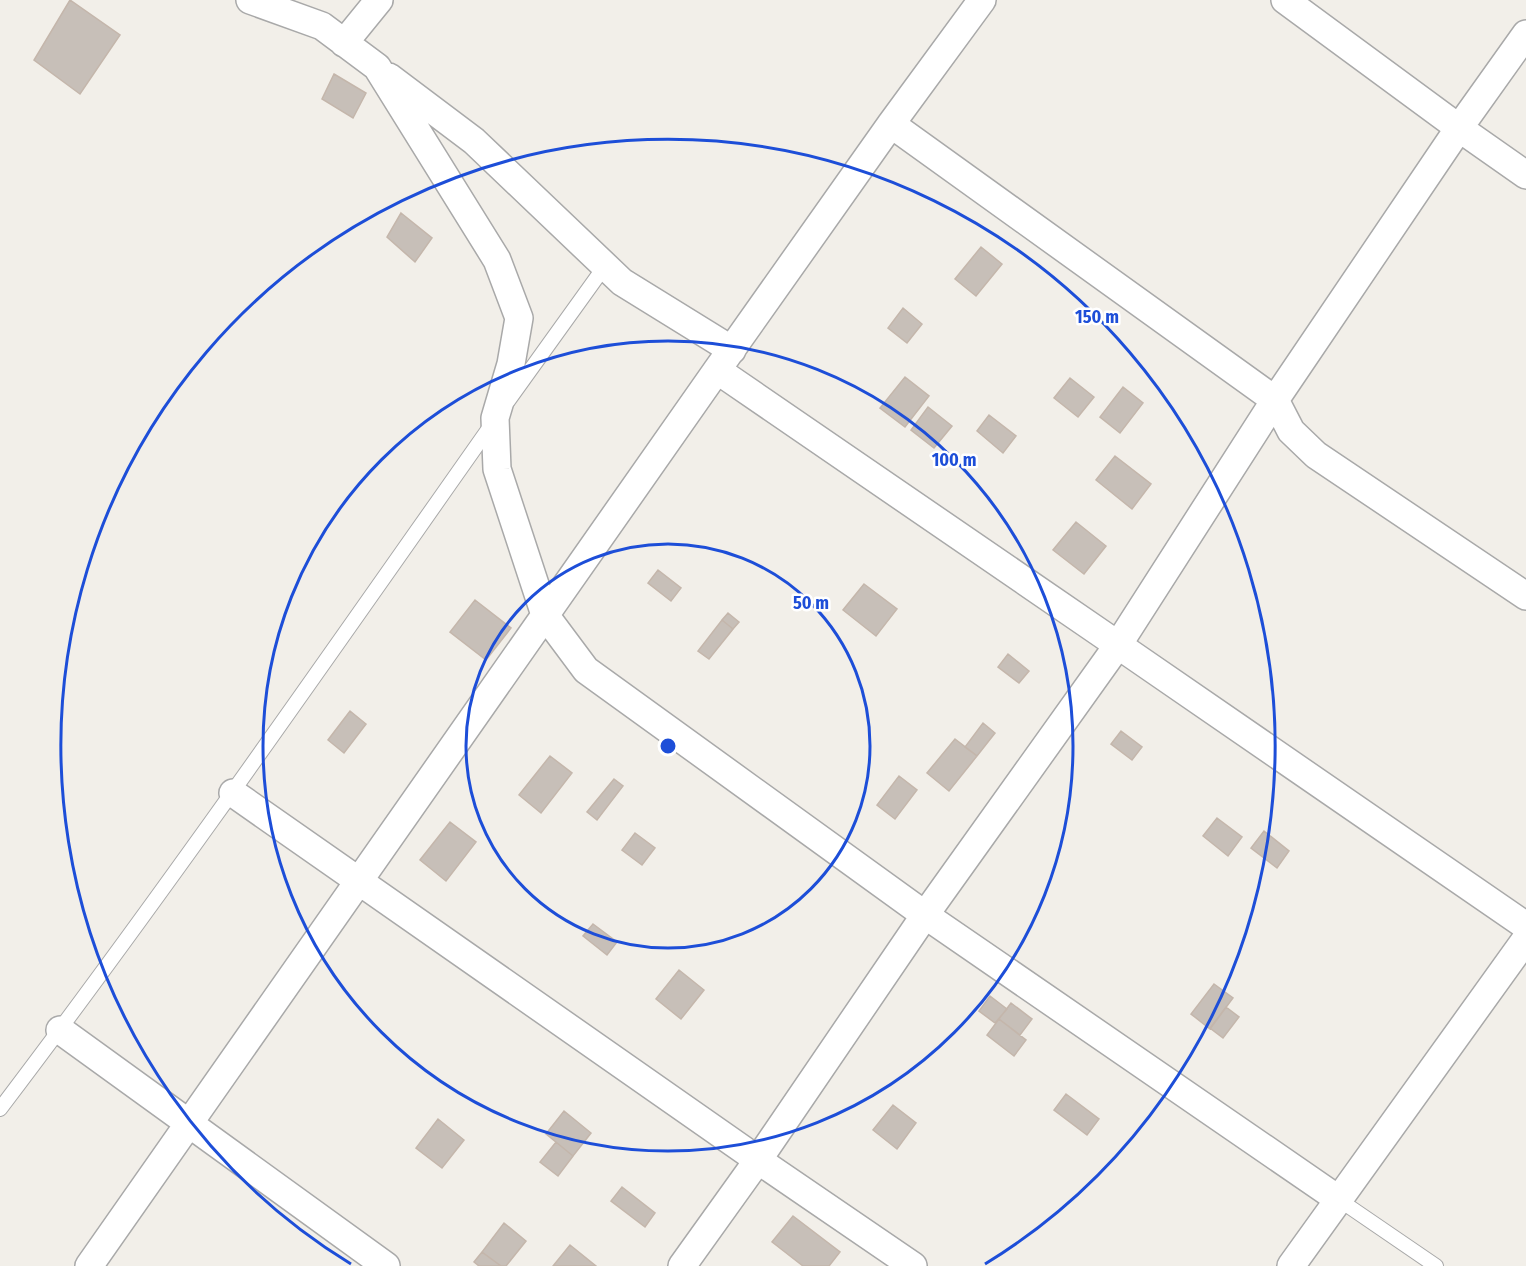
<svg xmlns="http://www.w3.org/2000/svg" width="1526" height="1266" font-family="'Fira Sans Condensed',sans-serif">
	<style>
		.building { fill: #c7bfb8; stroke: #c4b6ab; stroke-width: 1.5 }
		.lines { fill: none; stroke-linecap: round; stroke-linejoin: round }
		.service-casing { stroke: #a9a9a9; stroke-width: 16 }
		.minor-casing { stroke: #a9a9a9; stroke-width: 30 }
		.service { stroke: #fff; stroke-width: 14 }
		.minor { stroke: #fff; stroke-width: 27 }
		.ring { fill: none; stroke: #1d4ed8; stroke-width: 3 }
		.centre { fill: #1d4ed8; stroke: #fff; stroke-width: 3 }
		.ring-label { font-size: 18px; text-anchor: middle; font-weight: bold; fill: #1d4ed8; stroke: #fff; stroke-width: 5; stroke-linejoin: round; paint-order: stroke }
	</style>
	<rect width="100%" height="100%" fill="#f2efe9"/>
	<path class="building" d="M70 0 120 35 80 94 34 60Z
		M334 74 366 93 353 118 322 99Z
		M401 213 432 238 415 262 387 237Z
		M981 247 1002 264 976 296 955 279Z
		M903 308 922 324 907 343 888 328Z
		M905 377 929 396 905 427 880 408Z
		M1070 378 1094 397 1078 417 1054 398Z
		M1123 387 1143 403 1120 433 1100 417Z
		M928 407 952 426 934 448 911 430Z
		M989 415 1016 436 1003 453 977 431Z
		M1115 456 1151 484 1132 509 1096 480Z
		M1076 522 1106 546 1084 574 1053 550Z
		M658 570 681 588 671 601 648 583Z
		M864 584 897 609 876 636 843 610Z
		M475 600 511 628 486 660 450 632Z
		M728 613 739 622 733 629 722 620Z
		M722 620 733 629 709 659 698 651Z
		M1008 654 1029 671 1019 683 998 667Z
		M350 711 366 724 344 753 328 740Z
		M983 723 995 733 977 756 965 747Z
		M1121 731 1142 747 1132 760 1111 744Z
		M955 739 977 756 949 791 927 773Z
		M550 756 572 773 541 813 519 795Z
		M899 776 917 790 895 819 877 805Z
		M614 779 623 786 597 820 587 812Z
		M1217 818 1242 837 1228 856 1203 836Z
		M450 822 476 842 446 881 420 860Z
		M1264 831 1289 851 1277 868 1251 848Z
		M635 833 655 848 642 865 622 850Z
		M593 924 617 942 607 955 583 936Z
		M679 970 704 990 681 1019 656 999Z
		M1214 984 1233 998 1210 1029 1191 1014Z
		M990 996 1007 1009 995 1023 979 1011Z
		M1011 1003 1032 1019 1020 1035 999 1019Z
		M1226 1007 1239 1017 1223 1038 1210 1028Z
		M999 1019 1026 1040 1014 1056 987 1035Z
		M1066 1094 1099 1119 1087 1135 1054 1110Z
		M893 1105 916 1123 897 1149 873 1130Z
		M564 1111 591 1133 573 1156 546 1134Z
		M438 1119 464 1140 442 1168 416 1148Z
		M556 1142 573 1156 558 1176 540 1162Z
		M622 1187 655 1213 645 1227 611 1201Z
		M793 1216 840 1252 829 1266H803L772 1242Z
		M504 1223 526 1241 506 1266H501L482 1252Z
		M570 1245 596 1266H553Z
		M482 1252 501 1266H479L474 1262Z"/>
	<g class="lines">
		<defs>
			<path id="service" d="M508 401 605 266
				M0 1109C170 885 330 654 492 424
				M1338 1199 1436 1266"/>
			<path id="minor" d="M250 0 322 26 377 67 497 260 519 318 511 364 495 418 497 469 545 615 586 670 925 915 1338 1199
				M1285 0 1459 128 1526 175
				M344 43 379 0
				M389 77 474 141 622 282 732 350
				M891 124 1275 400 1291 431 1316 455 1526 596
				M717 370 1118 645 1526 926
				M233 793 758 1160 913 1266
				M60 1030 386 1266
				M89 1266 717 370 891 124 982 0
				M682 1266 758 1160 925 915 1118 645 1275 400 1459 128 1526 34
				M1291 1266 1526 939"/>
		</defs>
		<use href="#service" class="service-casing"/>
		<use href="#minor" class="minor-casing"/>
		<use href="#service" class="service"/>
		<use href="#minor" class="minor"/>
	</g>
	<g class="ring">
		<circle cx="668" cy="746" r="202"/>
		<circle cx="668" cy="746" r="405"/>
		<path d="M351 1264A607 607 0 1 1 985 1264"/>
	</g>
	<circle cx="668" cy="746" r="9" class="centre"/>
	<g class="ring-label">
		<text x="1097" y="323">150 m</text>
		<text x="954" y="466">100 m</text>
		<text x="811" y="609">50 m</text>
	</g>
</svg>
